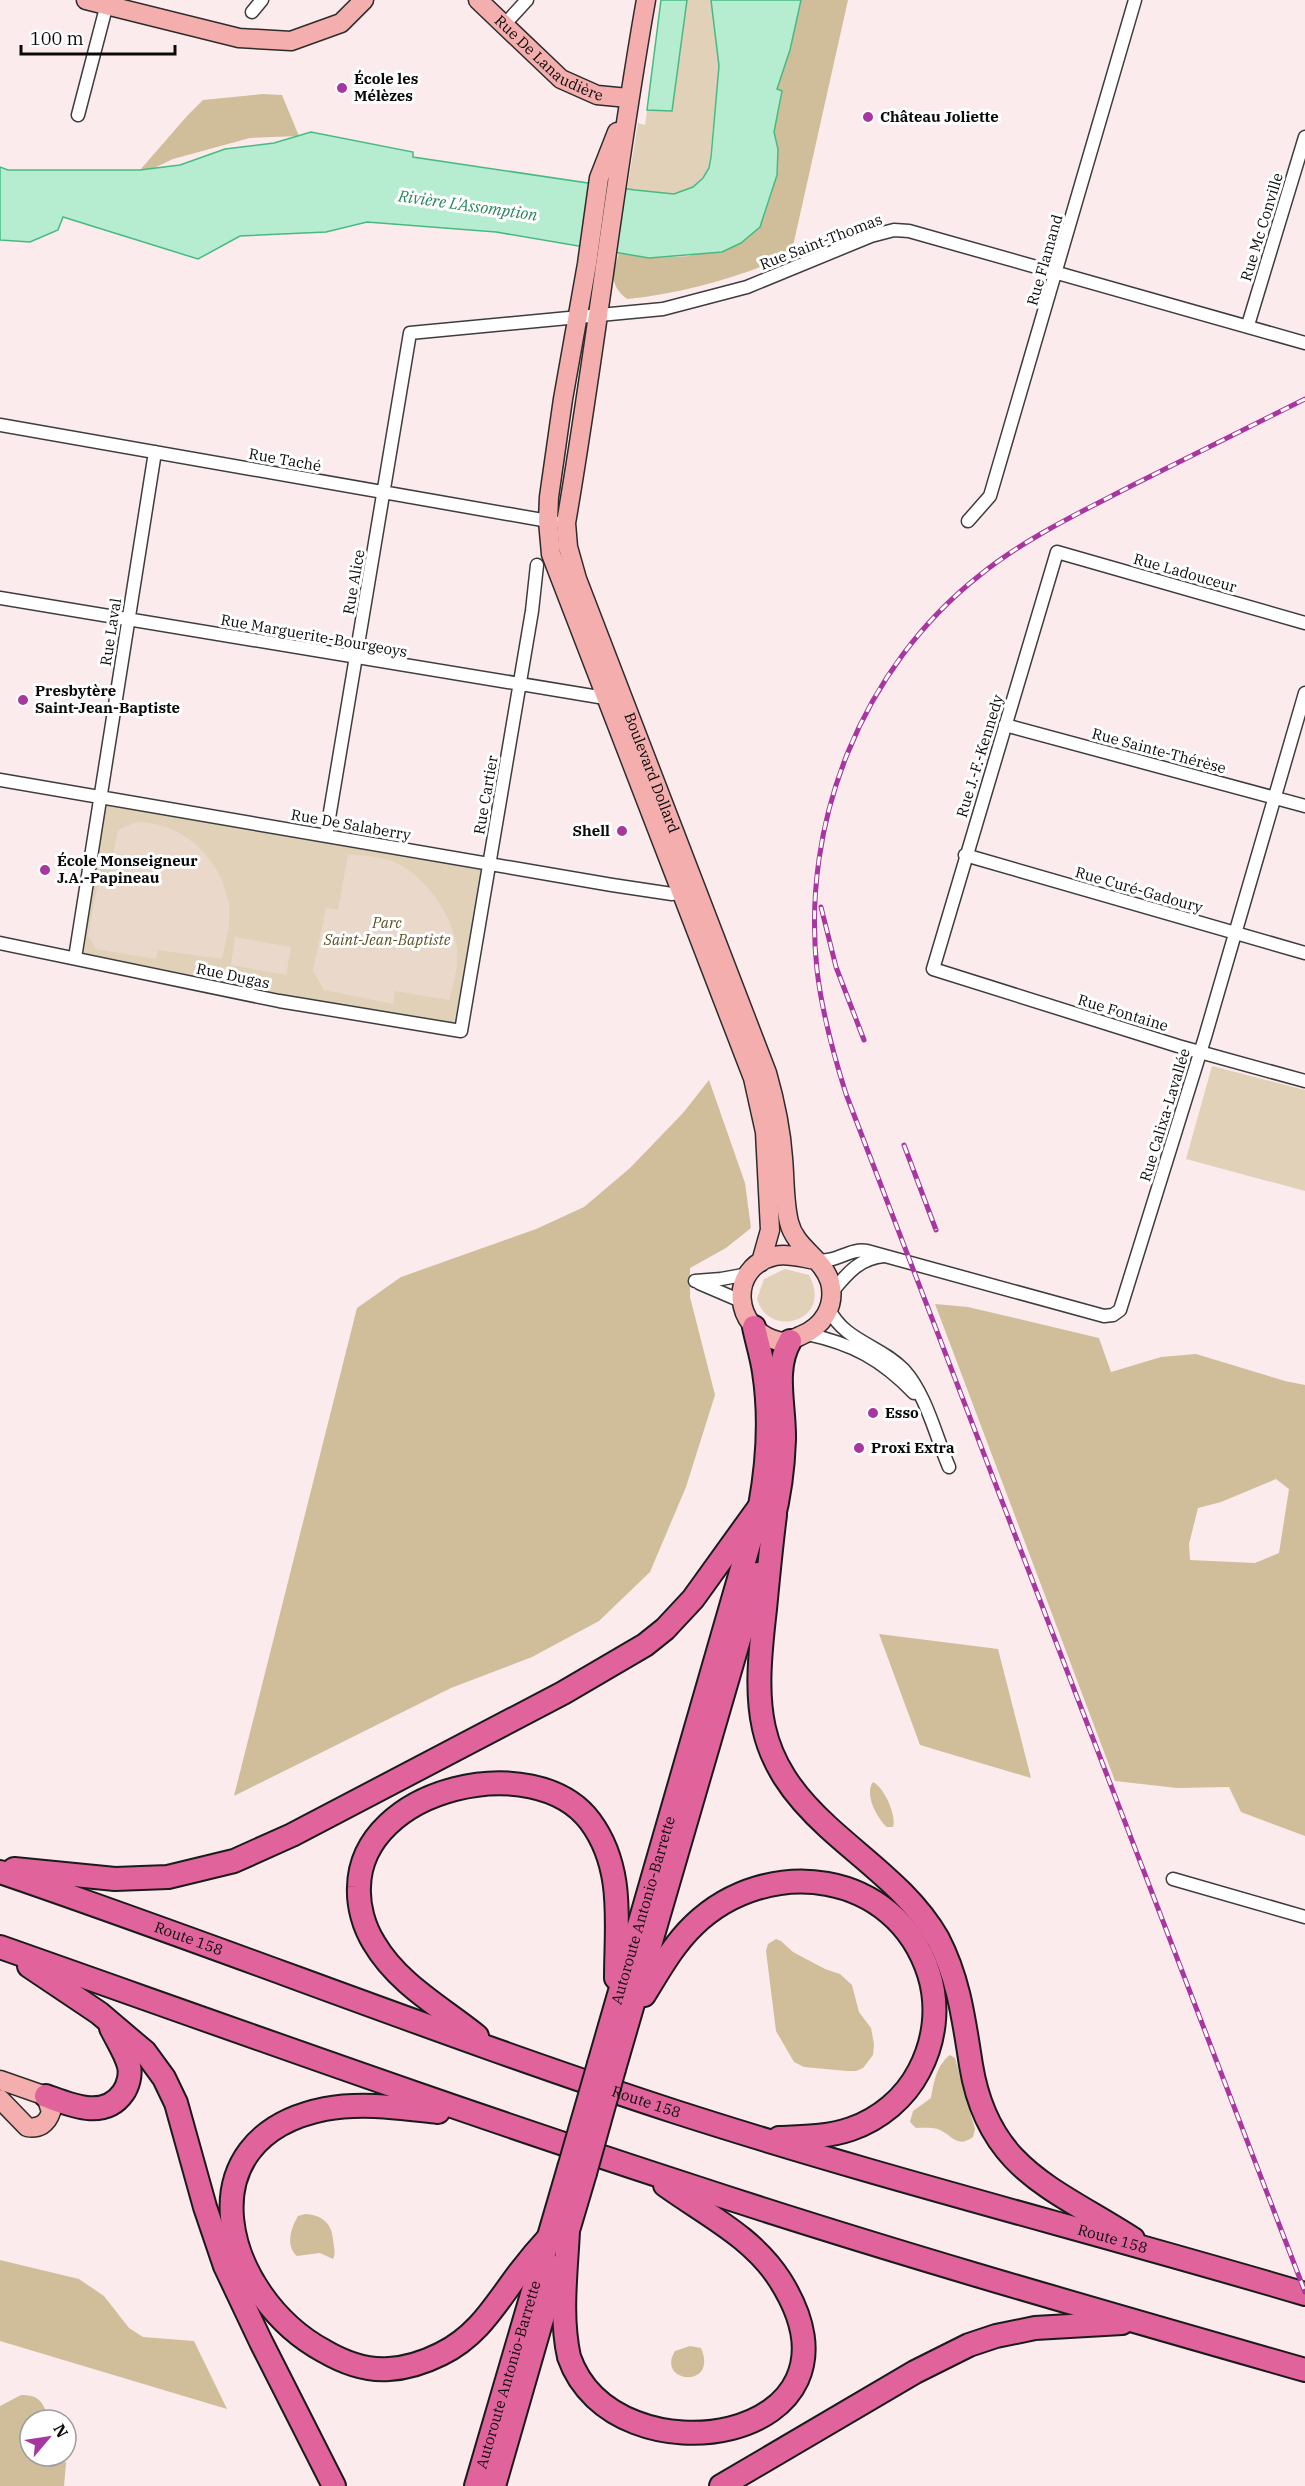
<svg xmlns="http://www.w3.org/2000/svg" width="1305" height="2486" font-family="'IBM Plex Serif',serif">
	<style>
		.green { fill: #e1d1b9 }
		.forest { fill: #d0be9b; fill-rule: evenodd }
		.pitch { fill: #ead8ca }
		.water { fill: #b6edd0; stroke: #47ba81; stroke-width: 1.5 }
		.lines { fill: none; stroke-linecap: round; stroke-linejoin: round }
		.street-casing { stroke: #3d3d3d; stroke-width: 15 }
		.secondary-casing { stroke: #2c2c2c; stroke-width: 21 }
		.highway-casing { stroke: #1b1b1b; stroke-width: 26 }
		.street { stroke: #fff; stroke-width: 12 }
		.secondary { stroke: #f4aeae; stroke-width: 18 }
		.highway { stroke: #e0649b; stroke-width: 22 }
		.rail-casing { stroke: #a736a0; stroke-width: 5 }
		.rail { stroke: #fff; stroke-width: 3; stroke-dasharray: 9; stroke-linecap: butt }
		.highway-bridge-casing { stroke: #1b1b1b; stroke-width: 26; stroke-linecap: butt }
		.highway-bridge { stroke: #e0649b; stroke-width: 22 }
		.poi-dot { fill: #a736a0; stroke: #fff; stroke-width: 2 }
		.labels { text-anchor: middle; stroke-width: 6; stroke-linejoin: round; paint-order: stroke }
		.street-label { font-size: 15px; fill: #0a0a0a; stroke: #fff }
		.poi-label { font-size: 15px; font-weight: bold; fill: #0a0a0a; stroke: #fff; text-anchor: start }
		.park-label { font-size: 15px; font-style: italic; fill: #585324; stroke: #fff }
		.water-label { font-size: 16px; font-style: italic; fill: #248458; stroke: #fff }
	</style>
	<rect width="100%" height="100%" fill="#fcebec"/>
	<path class="green" d="M687 0H711L719 66 709 168C700 183 691 190 674 194L627 189 638 123 645 125 647 110H672Z
		M101 797 489 864 461 1031 75 958Z
		M1212 1066 1305 1090V1191L1186 1159Z
		M785 1269 809 1275C834 1321 769 1340 757 1299L764 1279Z"/>
	<path class="forest" d="M801 0H848L791 255C738 277 685 293 627 299 608 284 613 273 619 253L649 258 690 256 778 149 774 132 782 91 777 89 790 50Z
		M263 94 282 95 299 136 250 138 173 159 150 170H140L187 116 203 100Z
		M709 1080 745 1183 751 1228 726 1248 690 1268V1297L715 1395 686 1487 650 1572 599 1621 532 1657 451 1688 234 1796 357 1308 401 1277 536 1229 584 1207 630 1168 683 1113Z
		M935 1304 968 1307 1099 1338 1111 1372 1161 1357 1196 1354 1285 1381 1305 1385V1836L1241 1812 1229 1787 1177 1788 1115 1781ZM1276 1479 1289 1489 1279 1553 1255 1563 1190 1560 1189 1544 1198 1508 1221 1502Z
		M879 1634 998 1649 1031 1778 920 1745Z
		M873 1782C884 1787 897 1816 893 1827H887C877 1818 864 1794 873 1782Z
		M776 1939 781 1941 793 1952 825 1969 840 1974 852 1985 859 2012 871 2028 874 2044 873 2055 863 2068 856 2071H847L804 2067 794 2062 776 2031 766 1951 768 1944Z
		M950 2055 955 2058 975 2129 973 2137C957 2148 954 2137 940 2130 933 2127 924 2128 916 2128L910 2122 913 2111 931 2098C934 2082 936 2066 950 2055Z
		M305 2214C322 2215 332 2223 333 2240 334 2247 336 2253 333 2259L320 2253 297 2256C285 2246 291 2228 298 2216Z
		M0 2260 79 2279 104 2296 129 2328 143 2337 194 2341 227 2409 0 2341Z
		M690 2346 701 2348C719 2390 655 2383 675 2351Z
		M21 2395C41 2395 43 2403 49 2420H30V2456H63L66 2463 64 2486H0V2406Z"/>
	<path class="pitch" d="M136 822C182 821 222 859 229 904 231 923 226 941 222 959L158 950 156 959 96 949 88 935 99 878 108 880 118 830Z
		M348 854C363 856 379 856 394 862 425 875 454 916 457 950 458 967 454 984 449 1000L395 991 393 1004 324 990 313 971 326 908 338 910Z
		M235 937 291 947 286 975 231 965Z"/>
	<path class="water" d="M661 0H687L672 111 647 110Z
		M711 0H801L790 50 777 89 782 91 774 132 778 149 777 175 760 227 741 243 722 252 649 258 496 232 367 222 326 232 240 236 198 259 63 217 58 230 30 242 0 240V167L8 170H140L180 165 225 149 274 143 311 132 413 152V157L635 190 674 194 693 187 703 178 709 168 711 157 719 66Z"/>
	<g class="lines">
		<defs>
			<path id="street" d="M252 12 262 0
				M505 24 527 0
				M78 115 108 0
				M1248 325 1305 137
				M0 425 554 522
				M968 521 990 496 1135 0
				M0 598 611 699
				M1305 623 1057 552 933 969 1178 1046 1305 1081
				M1005 725 1305 806
				M0 780 612 885 672 894 687 891
				M326 836 410 333 663 309 747 287 871 236 894 230 909 231 1305 343
				M965 855 1305 953
				M0 943 279 1001 461 1031 532 611 537 565
				M75 958 155 452
				M816 1260C838 1263 848 1248 867 1251L1104 1316 1113 1315 1120 1310 1205 1037 1305 693
				M695 1281 721 1279 748 1274
				M699 1283 741 1301
				M831 1293C846 1275 859 1258 884 1256
				M829 1309C844 1341 880 1345 904 1370 926 1394 936 1437 949 1467
				M807 1334C853 1344 881 1359 914 1393
				M1173 1879 1305 1917"/>
			<g id="secondary">
				<path d="M86 0 239 38 291 41 341 23 364 0"/>
				<path id="s1" d="M478 0 561 79 597 95 628 98"/>
				<path id="s2" d="M646 0C615 174 596 349 566 523L568 547 577 579 767 1073C775 1101 781 1129 783 1158 785 1180 784 1202 789 1222 795 1248 823 1258 830 1282 836 1306 823 1327 800 1336 793 1339 786 1343 778 1341 733 1330 727 1267 775 1256 788 1253 803 1258 816 1260"/>
				<path d="M617 132 599 178 587 264 563 399 549 497 548 521 551 554 753 1078 765 1132 770 1230 761 1262"/>
				<path d="M0 2080 46 2096 51 2112C47 2124 39 2129 27 2127L0 2099"/>
			</g>
			<g id="highway">
				<path d="M775 1515C771 1546 768 1578 765 1609 754 1704 752 1758 828 1827 866 1862 912 1893 938 1939 959 1979 964 2021 971 2065 988 2170 1054 2188 1133 2239"/>
				<path d="M771 1528C779 1499 783 1470 784 1440 785 1407 773 1370 790 1341"/>
				<path d="M14 1869 115 1879 168 1877 234 1861 292 1835 563 1693 645 1645 665 1629 693 1599 760 1506"/>
				<path id="s3" d="M0 1872C226 1949 449 2038 676 2112 884 2179 1096 2232 1305 2294"/>
				<path d="M0 1947C230 2028 459 2111 691 2186 894 2253 1099 2311 1305 2370"/>
				<path d="M29 1966 99 2013 145 2052 164 2078 176 2103 205 2207 225 2266 261 2342 334 2486"/>
				<path d="M644 1995C659 1971 673 1945 694 1925 768 1854 896 1870 929 1974 939 2006 935 2041 919 2071 905 2098 880 2119 851 2129 828 2137 804 2137 779 2138"/>
				<path d="M477 2036C441 2007 398 1984 374 1943 364 1927 358 1906 359 1887 361 1787 535 1748 590 1821 625 1868 616 1924 616 1978"/>
				<path id="s4" d="M599 2064 760 1506C768 1462 771 1417 764 1372 762 1357 757 1342 754 1327"/>
				<path d="M614 2069 758 1574"/>
				<path d="M46 2096C71 2105 104 2120 123 2093 128 2086 131 2075 129 2066 126 2054 117 2040 111 2028"/>
				<path d="M438 2112C401 2108 363 2102 325 2109 180 2138 223 2296 324 2351 343 2362 366 2371 389 2369 407 2368 425 2362 441 2354 478 2336 495 2305 519 2273 529 2260 540 2247 551 2235"/>
				<path d="M569 2227 585 2173"/>
				<path d="M568 2231C566 2273 560 2316 569 2357 614 2486 884 2444 780 2280 753 2237 705 2214 665 2185"/>
				<path id="s5" d="M476 2486 569 2168"/>
				<path d="M494 2486 557 2267"/>
				<path d="M721 2486 915 2372 969 2345 996 2336 1035 2328 1122 2323"/>
			</g>
		</defs>
		<use href="#street" class="street-casing"/>
		<use href="#secondary" class="secondary-casing"/>
		<use href="#highway" class="highway-casing"/>
		<use href="#street" class="street"/>
		<use href="#secondary" class="secondary"/>
		<use href="#highway" class="highway"/>
		<defs>
			<path id="rail" d="M1305 399C1247 428 1189 457 1131 486 1079 513 1026 538 980 575 862 668 801 821 817 970 822 1013 833 1053 846 1094L1305 2292
				M821 907 836 967 864 1040
				M904 1145 936 1230"/>
		</defs>
		<use href="#rail" class="rail-casing"/>
		<use href="#rail" class="rail"/>
		<defs>
			<path id="highway-bridge" d="M569 2168 599 2064
				M585 2173 614 2069"/>
		</defs>
		<use href="#highway-bridge" class="highway-bridge-casing"/>
		<use href="#highway-bridge" class="highway-bridge"/>
	</g>
	<g class="poi-dot">
		<circle cx="342" cy="88" r="6"/>
		<circle cx="868" cy="117" r="6"/>
		<circle cx="23" cy="700" r="6"/>
		<circle cx="622" cy="831" r="6"/>
		<circle cx="45" cy="870" r="6"/>
		<circle cx="873" cy="1413" r="6"/>
		<circle cx="859" cy="1448" r="6"/>
	</g>
	<g class="labels">
		<g class="street-label">
			<text dy="5" stroke="none"><textPath href="#s1" startOffset="93">Rue De Lanaudière</textPath></text>
			<text transform="translate(1262 227) rotate(-73)" y="5">Rue Mc Conville</text>
			<text transform="translate(821 242) rotate(-21)" y="5">Rue Saint-Thomas</text>
			<text transform="translate(1045 260) rotate(-74)" y="5">Rue Flamand</text>
			<text transform="translate(285 460) rotate(10)" y="5">Rue Taché</text>
			<text transform="translate(1185 573) rotate(16)" y="5">Rue Ladouceur</text>
			<text transform="translate(354 582) rotate(-80)" y="5">Rue Alice</text>
			<text transform="translate(111 632) rotate(-81)" y="5">Rue Laval</text>
			<text transform="translate(314 636) rotate(10)" y="5">Rue Marguerite-Bourgeoys</text>
			<text transform="translate(1159 751) rotate(15)" y="5">Rue Sainte-Thérèse</text>
			<text transform="translate(980 756) rotate(-73)" y="5">Rue J.-F.-Kennedy</text>
			<text dy="5" stroke="none"><textPath href="#s2" startOffset="794">Boulevard Dollard</textPath></text>
			<text transform="translate(486 795) rotate(-80)" y="5">Rue Cartier</text>
			<text transform="translate(351 825) rotate(10)" y="5">Rue De Salaberry</text>
			<text transform="translate(1139 890) rotate(16)" y="5">Rue Curé-Gadoury</text>
			<text transform="translate(233 976) rotate(12)" y="5">Rue Dugas</text>
			<text transform="translate(1123 1013) rotate(17)" y="5">Rue Fontaine</text>
			<text transform="translate(1165 1115) rotate(-73)" y="5">Rue Calixa-Lavallée</text>
			<text dy="5" stroke="none"><textPath href="#s4" startOffset="160">Autoroute Antonio-Barrette</textPath></text>
			<text dy="5" stroke="none"><textPath href="#s3" startOffset="200">Route 158</textPath></text>
			<text dy="5" stroke="none"><textPath href="#s3" startOffset="686">Route 158</textPath></text>
			<text dy="5" stroke="none"><textPath href="#s3" startOffset="1172">Route 158</textPath></text>
			<text dy="5" stroke="none"><textPath href="#s5" startOffset="116">Autoroute Antonio-Barrette</textPath></text>
		</g>
		<g class="poi-label">
			<text x="354" y="84">École les<tspan x="354" dy="17">Mélèzes</tspan></text>
			<text x="880" y="122">Château Joliette</text>
			<text x="35" y="696">Presbytère<tspan x="35" dy="17">Saint-Jean-Baptiste</tspan></text>
			<text x="610" y="836" text-anchor="end">Shell</text>
			<text x="57" y="866">École Monseigneur<tspan x="57" dy="17">J.A.-Papineau</tspan></text>
			<text x="885" y="1418">Esso</text>
			<text x="871" y="1453">Proxi Extra</text>
		</g>
		<g class="park-label">
			<text x="387" y="928">Parc<tspan x="387" dy="17">Saint-Jean-Baptiste</tspan></text>
		</g>
		<g class="water-label">
			<text transform="translate(468 205) rotate(8)" y="6">Rivière L'Assomption</text>
		</g>
	</g>
	<g transform="translate(48 2438) rotate(61)"><circle r="28" fill="#ffffff" stroke="#9d9d9d" stroke-width="1.5"/>
	<path d="M0-4.5L10 22L0 15L-10 22Z" fill="#a736a0"/>
	<text y="-9" font-size="16" font-weight="bold" text-anchor="middle" fill="#0a0a0a">N</text>
	</g>
	<path d="M21 45v9h154v-9" fill="none" stroke="#0a0a0a" stroke-width="3"/>
	<text x="30" y="45" font-size="18" fill="#0a0a0a" stroke="#ffffff" stroke-width="4.5" paint-order="stroke">100 m</text>
</svg>
